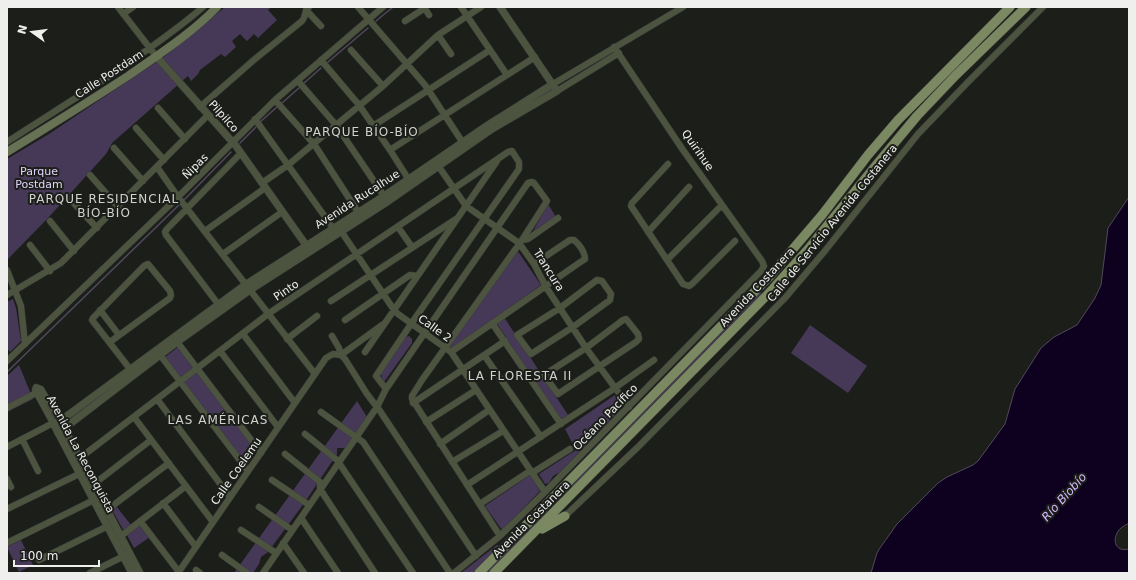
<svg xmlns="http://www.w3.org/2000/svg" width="1136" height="580" font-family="'DejaVu Sans',sans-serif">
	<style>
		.green { fill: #463958 }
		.water { fill: #0e001f; stroke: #52485d }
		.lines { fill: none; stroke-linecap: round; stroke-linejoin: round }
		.stream { stroke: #52485d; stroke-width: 1.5 }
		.minor-casing { stroke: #3a3b38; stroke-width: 7 }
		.tertiary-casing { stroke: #3a3b38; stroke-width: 8 }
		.secondary-casing { stroke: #3a3b38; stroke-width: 9 }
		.primary-casing { stroke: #3a3b38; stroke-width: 10 }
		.minor { stroke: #4c5440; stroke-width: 6 }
		.tertiary { stroke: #4c5440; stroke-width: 7 }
		.secondary { stroke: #667253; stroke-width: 8 }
		.primary { stroke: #7a8961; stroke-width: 9 }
		.labels { text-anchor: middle; stroke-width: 4; stroke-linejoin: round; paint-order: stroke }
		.street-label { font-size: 11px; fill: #eff0ed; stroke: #1c1e1a }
		.park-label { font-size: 11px; fill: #e2d1fc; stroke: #1c1e1a }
		.neighbourhood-label { font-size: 12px; letter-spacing: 1px; fill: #d0d3cd; stroke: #1c1e1a }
		.water-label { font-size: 12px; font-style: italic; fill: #d4b8ff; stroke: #1c1e1a }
	</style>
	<rect width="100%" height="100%" fill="#1c1e1a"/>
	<path class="green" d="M225 7H271L268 10 277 20 258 38 254 34 247 41 240 34 232 41 236 47 225 57 221 54 200 70 198 74 191 81 188 76 112 143 106 154 48 218 8 259 7 159 49 134 165 56Z
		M548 204 556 217 533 231Z
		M517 250 541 285 452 350 447 349Z
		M760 292 763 295 491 573H485Z
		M13 299 16 308 21 341 10 352 7 348V302Z
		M504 317 568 415 560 420 496 322Z
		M810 325 867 366 848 393 791 353Z
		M409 336 412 339V343L384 382 382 379 381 373 406 337Z
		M178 347 194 366 193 369 180 378 164 358Z
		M19 365 33 399 7 412V376Z
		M195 372 197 373 256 449 246 465 184 384V381Z
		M615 395 621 409 560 472 553 476 549 483 545 484 539 474 576 450 565 429Z
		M357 401 367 417 345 448H337V454L305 502 268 552 261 557 259 564 253 573H234Z
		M530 475 540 491 502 530 485 506Z
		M116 506 131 525 124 531 112 510Z
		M139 526H141L150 537 134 548 127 535Z
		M21 540 33 565 19 572 7 547Z
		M497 545 500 547 474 573H461Z"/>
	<path class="water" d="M1129 197V523C1126 525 1123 526 1121 528 1111 537 1114 553 1129 549V573H871L877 553 880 548 897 524 938 483 947 477 973 465 978 461 1005 424 1015 389 1041 348 1054 337 1077 325 1095 298 1101 285 1108 228Z"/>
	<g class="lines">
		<path class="stream" d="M376 21 393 7
			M328 62 368 28
			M304 83 321 68
			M282 103 300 87
			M260 122 277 107
			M240 143 256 127
			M184 200 231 152
			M7 372 181 203"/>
		<defs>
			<path id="minor" d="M118 7 156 56
				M358 7 425 85 463 143
				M424 7 429 15
				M461 7 507 75
				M306 10 321 26
				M123 14 133 7
				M405 21 425 8
				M438 35 451 54
				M351 50 383 86
				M321 60 359 105 390 150 409 180
				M298 81 336 125 384 196
				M553 84 683 7
				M557 91 619 53
				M275 100 314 144 358 212
				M200 107 255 59 302 21C306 17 304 11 309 7
				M158 108 185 139
				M255 119 333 228 341 231 394 310 398 314 451 352 545 492
				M373 126 490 50
				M136 128 164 160
				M7 142C47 116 88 91 127 64 153 46 179 28 203 7
				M114 148 143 181
				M390 150 535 57
				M668 164 632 203 631 206 683 284 689 286 692 284 735 241
				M157 167 178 197 315 374
				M439 167 466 206 519 243 534 264 546 287 586 348 629 407
				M90 175 118 207
				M262 183 288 165 383 86 438 35 481 7
				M69 198 97 228
				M50 221 74 251
				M398 227 412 247
				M205 231 265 188
				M648 232 689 187
				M522 240 528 239 558 218
				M30 245 50 271
				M223 254 282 212
				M667 260 722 205
				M7 270 21 306 25 344
				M597 280 602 281 611 294 610 300 573 327 531 354 517 335 560 308Z
				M7 295 61 263 208 115
				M331 301 456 219
				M218 304 166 235 165 232 167 229 241 153
				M100 310 119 335
				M626 319 638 334 639 339 636 342 558 394 544 375 586 348 623 320Z
				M345 320 410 275 417 276
				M492 323 561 424
				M243 334 295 403
				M332 336 339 348 341 355 345 359 367 394 380 411 476 556
				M175 339 261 453
				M287 339 317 316
				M110 342 170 298 171 295 170 291 148 264 144 266 93 318 92 320 130 369
				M157 351 248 471
				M220 351 278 427
				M365 352 497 161
				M451 352 579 263 585 259C585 252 579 244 574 240H570L534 264
				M341 355 382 325
				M484 355 541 437
				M7 361 178 197 275 100 383 7
				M157 399 230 497
				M413 403 505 341
				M7 408 36 393
				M321 412 363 442 450 573
				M134 417 213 522
				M426 422 476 390
				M305 434 337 460 413 573
				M22 439 38 471
				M440 444 489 410
				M7 447 53 423 35 390 36 387 41 389 60 421
				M285 454 320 482V489L375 573
				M80 458 268 314 508 152 512 151 519 162V169L411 324 376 376 386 389
				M452 462 503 431
				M532 473 570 449
				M7 479 11 487
				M272 480 309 505
				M94 484 151 440
				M467 485 612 390 654 360
				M163 503 196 547
				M480 504 530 471
				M259 507 292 530
				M7 509 79 474
				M107 510 169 463
				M565 516 638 447 785 298 824 252 918 134 969 81 1043 7
				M301 518 338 573
				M140 521 179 572
				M241 530 276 553
				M121 536 186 486
				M7 543 94 500
				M283 543 304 573
				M222 555 247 573
				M39 560 108 526
				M196 570 200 573
				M90 573 126 555
				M178 573 326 358 333 354 341 355
				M263 573 377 407 386 389 528 183 532 182 534 183 547 201 522 240 422 380 412 396V399L500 536
				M454 573 500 536 545 492 761 271 764 266 762 261 683 150 614 47"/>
			<path id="tertiary" d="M156 56 236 146 306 245
				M63 426 140 573
				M58 433 177 342 250 290 387 202 492 129 557 91 500 7
				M132 573 53 423 60 421 245 285 384 196 488 125 553 84"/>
			<path id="secondary" d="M7 152C48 127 88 102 128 76 158 55 191 34 217 7"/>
			<path id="primary" d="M542 529 565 516
				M479 573 769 277 822 215 868 155 898 120 1010 7
				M494 573 770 292 809 248 877 164 917 116 955 76 1026 7"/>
		</defs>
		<use href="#minor" class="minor-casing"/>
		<use href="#tertiary" class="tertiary-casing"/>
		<use href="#secondary" class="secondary-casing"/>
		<use href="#primary" class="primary-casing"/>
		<use href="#minor" class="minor"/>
		<use href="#tertiary" class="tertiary"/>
		<use href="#secondary" class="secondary"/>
		<use href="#primary" class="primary"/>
	</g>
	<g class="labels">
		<g class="street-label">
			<text transform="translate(109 74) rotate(-33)" y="4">Calle Postdam</text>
			<text transform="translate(224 116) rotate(48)" y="4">Pilpilco</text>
			<text transform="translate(698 150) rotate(55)" y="4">Quirihue</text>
			<text transform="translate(195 166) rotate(-45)" y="4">Ñipas</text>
			<text transform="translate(357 199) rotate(-33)" y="4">Avenida Rucalhue</text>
			<text transform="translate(832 223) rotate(-51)" y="4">Calle de Servicio Avenida Costanera</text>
			<text transform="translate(549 270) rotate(58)" y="4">Trancura</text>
			<text transform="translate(757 287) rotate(-47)" y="4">Avenida Costanera</text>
			<text transform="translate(286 290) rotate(-34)" y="4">Pinto</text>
			<text transform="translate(435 328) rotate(36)" y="4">Calle 2</text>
			<text transform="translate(605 417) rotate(-46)" y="4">Océano Pacífico</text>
			<text transform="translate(81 454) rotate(62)" y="4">Avenida La Reconquista</text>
			<text transform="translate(236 471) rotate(-55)" y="4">Calle Coelemu</text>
			<text transform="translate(531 519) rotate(-45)" y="4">Avenida Costanera</text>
		</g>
		<g class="park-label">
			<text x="39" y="175">Parque<tspan x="39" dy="13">Postdam</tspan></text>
		</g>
		<g class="neighbourhood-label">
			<text x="362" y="136">PARQUE BÍO-BÍO</text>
			<text x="104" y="203">PARQUE RESIDENCIAL<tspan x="104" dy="14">BÍO-BÍO</tspan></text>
			<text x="520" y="380">LA FLORESTA II</text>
			<text x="218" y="424">LAS AMÉRICAS</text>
		</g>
		<g class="water-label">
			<text transform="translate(1064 497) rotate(-48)" y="4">Río Biobío</text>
		</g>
	</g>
	<rect width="1136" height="580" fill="none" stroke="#eff0ed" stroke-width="16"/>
	<g transform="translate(32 32) rotate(284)" stroke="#1c1e1a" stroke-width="3" paint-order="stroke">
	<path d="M0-3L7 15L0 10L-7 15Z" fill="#eff0ed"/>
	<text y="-6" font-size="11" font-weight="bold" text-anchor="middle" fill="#eff0ed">N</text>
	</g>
	<path d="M14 560v6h85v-6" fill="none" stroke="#eff0ed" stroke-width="2"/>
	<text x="20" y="560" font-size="12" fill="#eff0ed" stroke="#1c1e1a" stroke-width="3" paint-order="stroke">100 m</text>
</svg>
